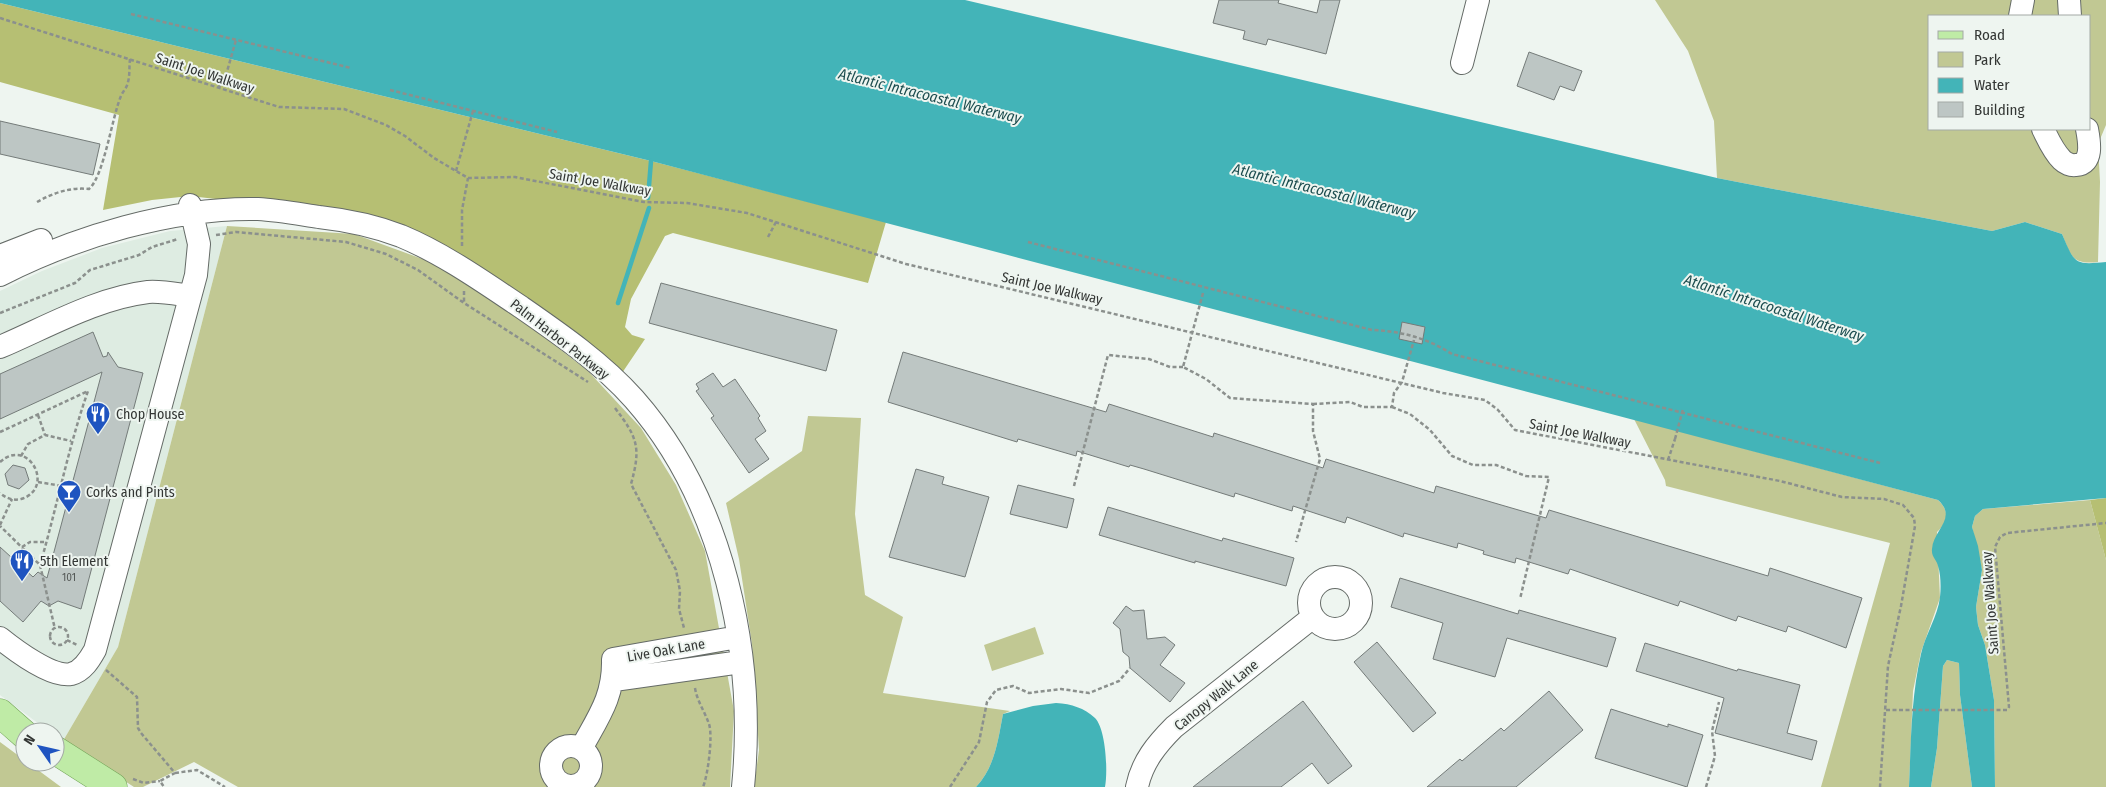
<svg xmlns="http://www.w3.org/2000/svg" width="2106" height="787" font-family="'Fira Sans Condensed',sans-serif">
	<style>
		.built { fill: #deece2 }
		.green { fill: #c1c893; fill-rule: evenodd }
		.forest { fill: #b6bf73 }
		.water { fill: #43b4b8 }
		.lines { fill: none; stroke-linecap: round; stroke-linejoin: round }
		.stream { stroke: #43b4b8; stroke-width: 4.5 }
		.building { fill: #bdc6c4; stroke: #747b79 }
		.minor-casing { stroke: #656b67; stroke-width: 24 }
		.major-casing { stroke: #72a358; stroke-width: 29 }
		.path { stroke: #8b908d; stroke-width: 2.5; stroke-dasharray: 4 2.5; stroke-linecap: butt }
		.minor { stroke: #fff; stroke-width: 22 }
		.major { stroke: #bfeba6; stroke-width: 28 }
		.path-bridge { stroke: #8b908d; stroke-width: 2.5; stroke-dasharray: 4 2.5; stroke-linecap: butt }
		.labels { text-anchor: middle; stroke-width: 4; stroke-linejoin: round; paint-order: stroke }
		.number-label { font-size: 11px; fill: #565a58 }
		.street-label { font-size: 14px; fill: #333634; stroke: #eef5f0 }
		.poi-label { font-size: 14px; fill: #333634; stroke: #eef5f0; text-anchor: start }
		.water-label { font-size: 15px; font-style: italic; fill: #1c4d4f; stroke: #eef5f0 }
	</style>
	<rect width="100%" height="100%" fill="#eef5f0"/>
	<path class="built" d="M227 226 118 647 63 741 55 736V732H50L0 695V291L42 271 102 248 170 231Z"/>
	<path class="green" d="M1655 0H2106V125L2098 144 2100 182 2098 262C2072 265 2071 256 2062 234L2025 222 1992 231 1717 178 1714 121 1688 51ZM1930 16H2090V129H1930Z
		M227 226 354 234 439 265 516 315 588 371 641 428 676 485 705 551 734 711 730 787H238L194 762 143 787H134L63 741 118 647Z
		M808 416 861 418 855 514 865 595 903 617 883 693 1010 711 1003 714C998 740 995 767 976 787H754L759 750 752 644 739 559 726 503 802 451Z
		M1634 419 1938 500C1950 511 1948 522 1937 532L1940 598 1921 652 1913 691 1909 787H1821L1890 543 1666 486 1665 480Z
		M2090 500 2106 560V787H1995L1994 700 1985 645 1978 625 1976 607 1982 570 1972 527 1975 516 1983 509Z
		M1035 627 1044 654 992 671 984 645Z
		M1947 660 1959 663 1960 695 1972 787H1931L1937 748 1943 666Z
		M0 742 61 787H0Z"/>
	<path class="forest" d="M0 3 651 161 886 222 868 283 673 233 665 236 631 299 625 327 632 335 645 339 622 373 447 250 233 201 190 196 152 200 103 210 119 115 0 82Z
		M2106 498V560L2090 500Z"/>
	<path class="water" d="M0 0H965L1717 178 1992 231 2025 222 2062 234C2075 264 2074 265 2106 262V498L1983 509 1975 516 1972 527 1978 546 1982 570 1976 607 1978 625 1985 645 1994 700 1995 787H1972L1960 695 1959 663 1947 660 1943 666 1937 748 1931 787H1909C1911 742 1911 698 1921 654 1925 635 1938 616 1940 597 1941 588 1941 575 1938 566 1937 560 1931 557 1932 549 1933 530 1958 518 1938 500L651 161 0 3Z
		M1056 703C1072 704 1084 708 1095 718 1106 729 1108 772 1105 787H976C995 767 998 740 1003 714L1033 706Z"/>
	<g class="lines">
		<path class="stream" d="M648 198 651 161
			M618 303 649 208"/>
	</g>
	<path class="building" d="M1219 0H1279L1278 3 1317 13 1320 0H1340L1326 54 1268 39 1266 45 1243 39 1245 31 1213 23Z
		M1529 52 1582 71 1574 91 1560 86 1554 100 1517 86Z
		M0 121 100 144 93 175 0 154Z
		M661 283 837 330 826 371 649 323Z
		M1402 322 1425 327 1422 344 1399 339Z
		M93 332 103 357 107 356 108 352 118 367 143 373 81 609 58 601 49 606 41 601 23 622 0 601V547L33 577 38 572 47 578 102 372 0 419V374Z
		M903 352 1106 412 1109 404 1213 437 1214 433 1323 468 1326 459 1434 493 1436 486 1546 518 1549 510 1768 576 1770 568 1862 598 1846 648 1788 626 1786 632 1738 616 1736 621 1680 601 1678 606 1570 569 1568 574 1516 558 1515 563 1483 554 1484 551 1458 543 1457 548 1404 533 1403 537 1347 517 1345 523 1293 506 1292 511 1235 493 1234 497 1144 469 1130 465 1129 467 1077 451 1076 456 1018 439 1017 442 888 402Z
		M713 373 723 387 735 379 760 416 758 418 766 431 755 439 769 459 749 473 711 418 714 416 696 391 699 389 696 384Z
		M13 465 25 468 29 480 19 489 8 485 5 474Z
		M916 469 944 477 942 484 989 497 965 577 889 557Z
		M1018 485 1074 499 1067 528 1010 514Z
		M1108 507 1222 541 1223 538 1294 558 1286 586 1195 561V563L1099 535Z
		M1400 578 1518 614 1519 610 1616 638 1607 667 1507 638 1495 677 1433 659 1443 623 1391 607Z
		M1126 606 1133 611 1144 610 1147 639 1165 637 1175 645 1160 665 1185 683 1170 702 1130 668 1129 657 1123 652 1120 629 1113 623Z
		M1377 642 1436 713 1413 732 1354 662Z
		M1645 643 1737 671 1738 669 1800 685 1787 733 1817 741 1812 760 1715 733 1724 698 1636 671Z
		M1549 691 1583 730 1516 787H1427L1460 759 1462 761 1501 728 1504 731Z
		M1303 701 1352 766 1328 784 1312 763 1281 787H1193Z
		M1611 709 1668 727V724L1703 735 1687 787 1595 758Z"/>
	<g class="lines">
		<defs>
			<path id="minor" d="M2069 0 2070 16
				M2020 16 2023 0
				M1462 63 1478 0
				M2043 129C2048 139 2053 151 2062 160 2065 163 2071 166 2076 165 2094 164 2089 140 2087 129
				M0 256 41 240
				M0 275C74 237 174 207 258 209 278 210 299 214 319 217 346 220 375 226 401 236 444 254 482 281 521 307 560 334 602 363 634 399 724 501 756 655 743 787
				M0 347C47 327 97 298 148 292 162 291 176 294 190 296
				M1309 603a26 26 0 1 1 52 0a26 26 0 1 1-52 0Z
				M0 638C15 650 52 678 71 674 83 671 90 659 95 650L196 275 199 244 190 205
				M614 680 741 662
				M551 766a20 20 0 1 1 40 0a20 20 0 1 1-40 0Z
				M582 747C599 716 614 696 613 659L738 637
				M1137 787C1142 762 1157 744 1174 727L1313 617"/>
			<path id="major" d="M0 713 25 735
				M55 750 113 787"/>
		</defs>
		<use href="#minor" class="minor-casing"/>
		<use href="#major" class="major-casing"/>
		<path class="path" d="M131 14 351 68
			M0 18 279 107 344 109 386 125 405 136 434 158 468 178 515 177 644 202 687 203 747 213 906 264 1443 393 1485 400 1498 410 1515 430 1780 481 1842 497 1884 499 1903 505 1914 518 1915 526 1901 606 1888 666 1880 787
			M219 87 226 75 236 40
			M390 90 557 132
			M456 171 473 111
			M37 202C53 193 70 187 89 189 104 176 112 117 121 96 123 91 127 88 128 82 130 75 129 67 130 59
			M216 235 236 232 346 242 386 254 418 270 464 303 588 382
			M768 237 776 222
			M1028 242 1372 330C1401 331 1427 338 1452 354L1880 463
			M462 246V210L468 178
			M464 291V303
			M1203 293 1183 367 1206 379 1230 398 1313 404V431L1320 459 1296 542
			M0 313 75 283 90 270 139 255 152 247 178 239
			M1313 404 1350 402 1363 407H1392L1394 393 1402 382 1414 340
			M1392 407 1410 414 1430 430 1452 456 1473 465H1496L1526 476 1549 477 1520 599
			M615 408C638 438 641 448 631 484L676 570 680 591 679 609 684 628
			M38 415 45 435
			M0 432 88 391C68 448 57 507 40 565L0 526
			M21 456 28 444 45 435 71 441
			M1668 460 1675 439
			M0 462C29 436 56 489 21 499 13 501 6 498 0 493
			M38 482 62 486
			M1074 486 1108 355 1149 359 1170 367H1183
			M0 525 12 499
			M22 547 30 542H46
			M40 565 55 629
			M50 636a9 9 0 1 1 18 0a9 9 0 1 1-18 0Z
			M67 640 77 645
			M106 670 137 697 138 728 141 733 175 773 160 781 164 787
			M695 688C697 701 705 712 709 724 713 736 708 775 703 787
			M1886 710H2007L2009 707 1995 547 2000 537 2007 533 2106 523
			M175 773 197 770 225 787
			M133 779 144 783 160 781
			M950 787 979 742 987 702 996 690 1013 686 1029 693 1061 689 1089 693 1119 681 1130 668
			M1706 787 1715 756 1712 731 1719 702"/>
		<use href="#minor" class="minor"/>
		<use href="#major" class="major"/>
		<path class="path-bridge" d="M1675 439 1683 409"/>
	</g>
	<defs>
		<symbol id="restaurant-pin" viewBox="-11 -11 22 30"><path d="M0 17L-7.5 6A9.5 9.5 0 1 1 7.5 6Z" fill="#1f54c0" stroke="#eef5f0"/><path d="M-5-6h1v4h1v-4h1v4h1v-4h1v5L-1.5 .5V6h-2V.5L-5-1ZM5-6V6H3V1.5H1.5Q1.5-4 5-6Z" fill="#fff"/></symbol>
		<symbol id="bar-pin" viewBox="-11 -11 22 30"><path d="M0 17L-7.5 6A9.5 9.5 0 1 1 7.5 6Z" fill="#1f54c0" stroke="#eef5f0"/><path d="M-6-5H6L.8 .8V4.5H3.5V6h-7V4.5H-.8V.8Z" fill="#fff"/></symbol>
	</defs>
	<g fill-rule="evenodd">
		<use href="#restaurant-pin" x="84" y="400" width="28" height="38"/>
		<use href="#bar-pin" x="55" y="478" width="28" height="38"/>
		<use href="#restaurant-pin" x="8" y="547" width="28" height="38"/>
	</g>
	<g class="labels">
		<g class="number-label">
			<text x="69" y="581">101</text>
		</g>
		<g class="street-label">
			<text transform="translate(205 73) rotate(18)" y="5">Saint Joe Walkway</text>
			<text transform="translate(600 182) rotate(10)" y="5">Saint Joe Walkway</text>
			<text transform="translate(1052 288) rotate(13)" y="5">Saint Joe Walkway</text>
			<text transform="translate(560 339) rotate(38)" y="5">Palm Harbor Parkway</text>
			<text transform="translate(1580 433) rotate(11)" y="5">Saint Joe Walkway</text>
			<text transform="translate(1990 603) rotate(-94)" y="5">Saint Joe Walkway</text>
			<text transform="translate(666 650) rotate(-10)" y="5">Live Oak Lane</text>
			<text transform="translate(1216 695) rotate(-39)" y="5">Canopy Walk Lane</text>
		</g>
		<g class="poi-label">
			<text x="116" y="419">Chop House</text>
			<text x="86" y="497">Corks and Pints</text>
			<text x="40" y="566">5th Element</text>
		</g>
		<g class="water-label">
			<text transform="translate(930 96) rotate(14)" y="5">Atlantic Intracoastal Waterway</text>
			<text transform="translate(1324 191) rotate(14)" y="5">Atlantic Intracoastal Waterway</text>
			<text transform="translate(1774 308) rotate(18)" y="5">Atlantic Intracoastal Waterway</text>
		</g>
	</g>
	<rect x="1928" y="15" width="162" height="115" fill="#eef5f0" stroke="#a3a9a5"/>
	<rect x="1938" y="31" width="25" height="8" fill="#bfeba6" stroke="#a3a9a5"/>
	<text x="1974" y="40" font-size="15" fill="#333634">Road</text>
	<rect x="1938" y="52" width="25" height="15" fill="#c1c893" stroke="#a3a9a5"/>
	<text x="1974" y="65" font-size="15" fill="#333634">Park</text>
	<rect x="1938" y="78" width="25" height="15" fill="#43b4b8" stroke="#a3a9a5"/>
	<text x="1974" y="90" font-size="15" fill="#333634">Water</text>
	<rect x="1938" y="102" width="25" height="15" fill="#bdc6c4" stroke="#a3a9a5"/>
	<text x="1974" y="115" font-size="15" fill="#333634">Building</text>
	<g transform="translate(40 747) rotate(304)"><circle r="24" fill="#eef5f0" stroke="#a3a9a5"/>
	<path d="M0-4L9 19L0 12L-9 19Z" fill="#1f54c0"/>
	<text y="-8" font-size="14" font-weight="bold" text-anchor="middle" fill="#333634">N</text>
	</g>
</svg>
